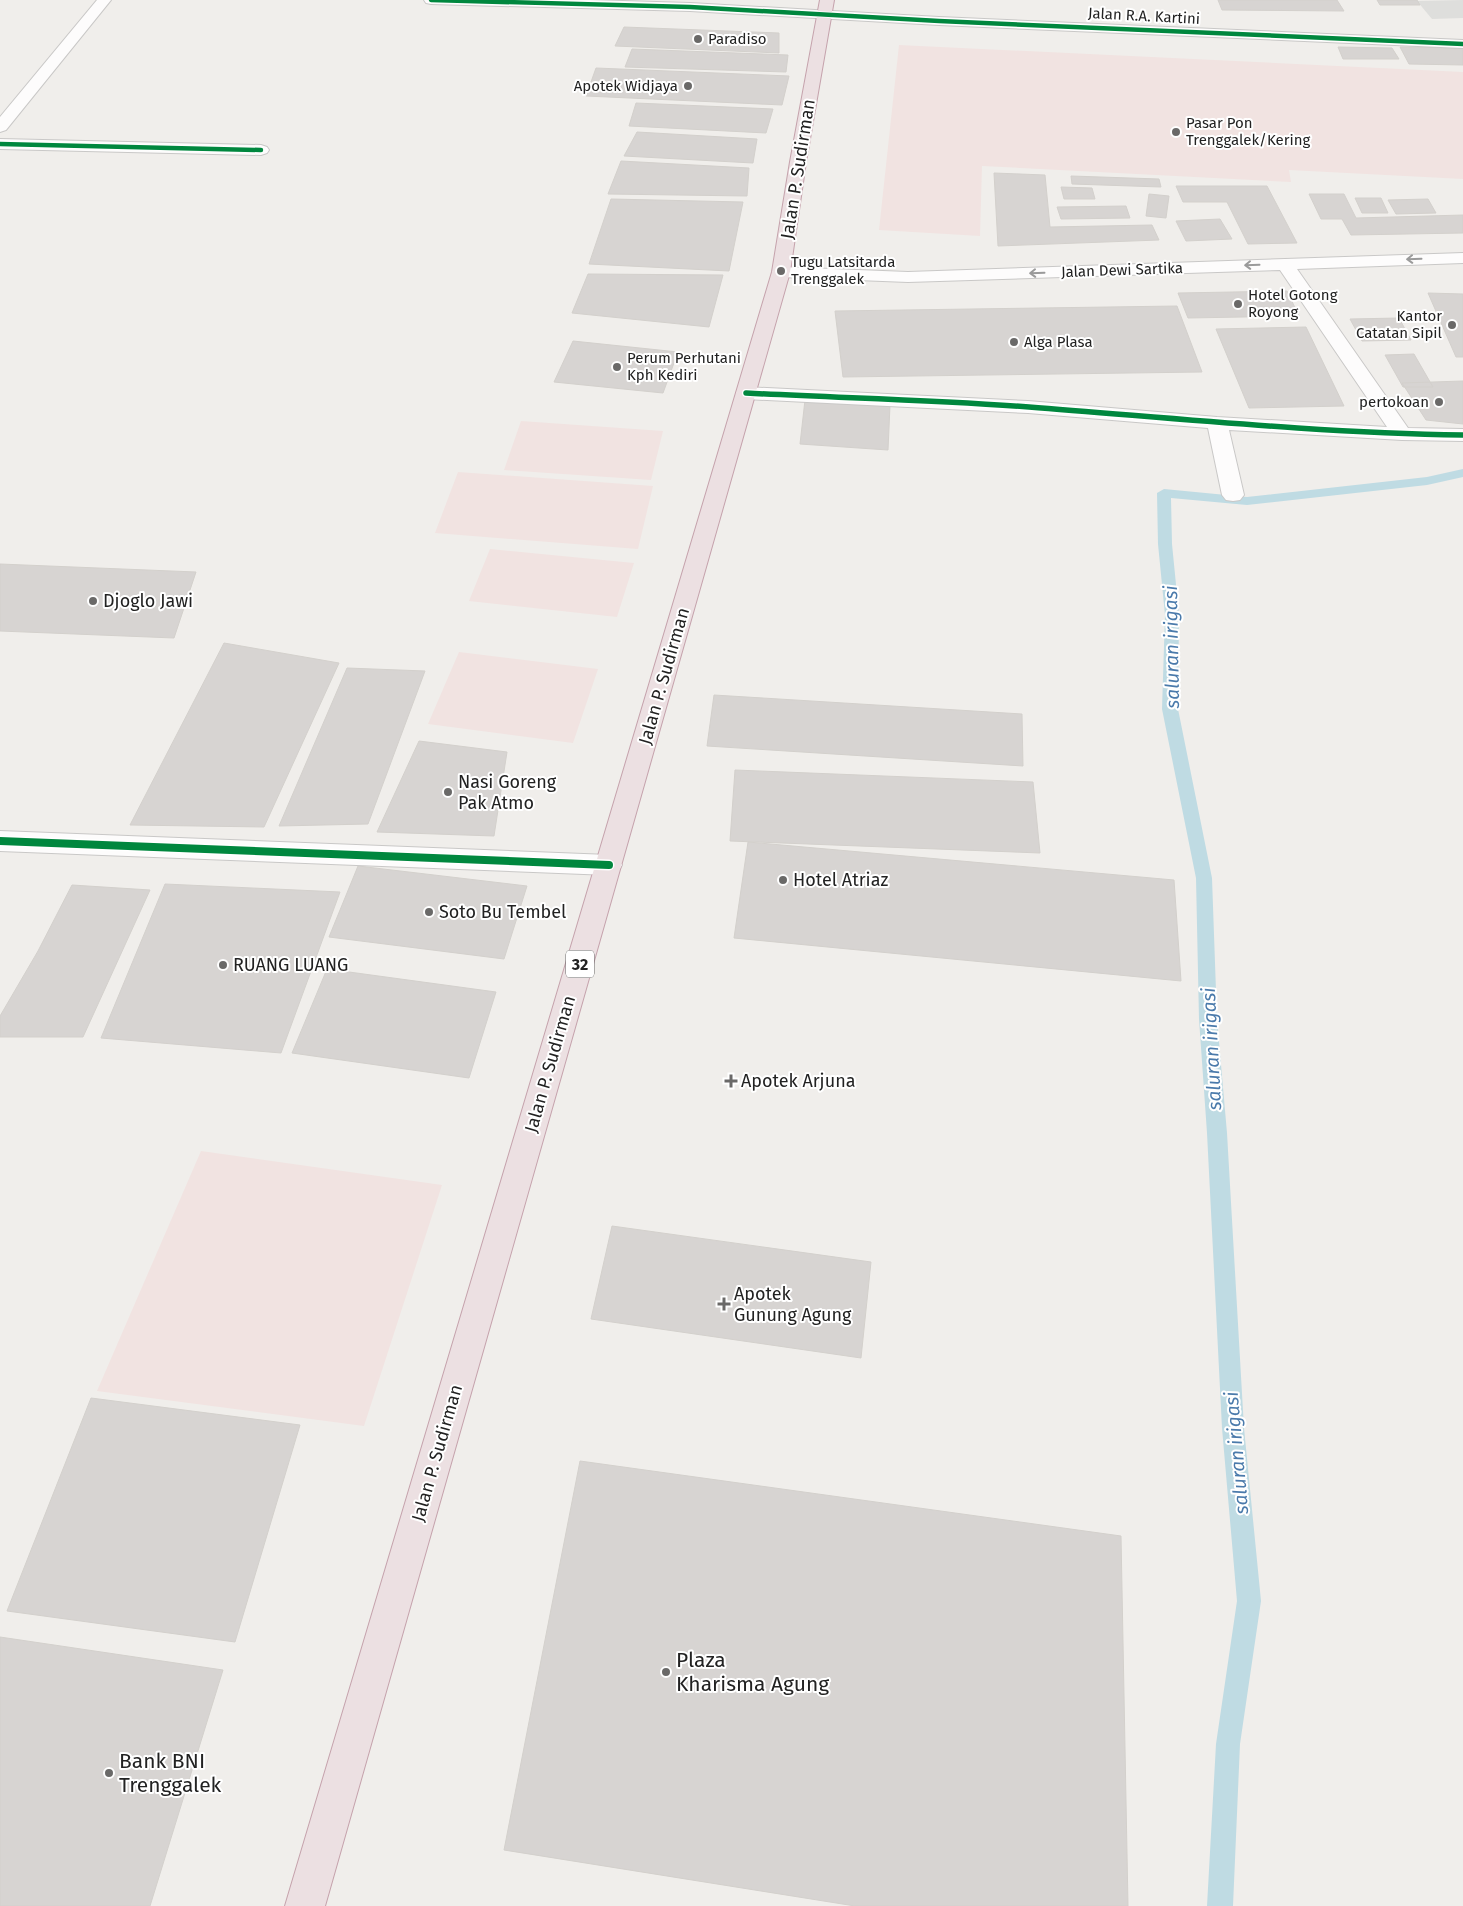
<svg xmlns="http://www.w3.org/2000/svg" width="1463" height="1906" font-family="'Fira Sans',sans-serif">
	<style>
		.commercial { fill: #f1e3e1 }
		.religious { fill: #dededc }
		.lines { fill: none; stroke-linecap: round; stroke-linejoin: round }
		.stream { fill: #bfdbe3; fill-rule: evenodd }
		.building { fill: #d7d4d2; stroke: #d3d0cc }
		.minor-casing { stroke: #c9c8c7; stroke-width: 2 }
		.highway-casing { stroke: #c5a2ac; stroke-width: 2 }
		.minor { fill: #fdfcfc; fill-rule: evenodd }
		.highway { fill: #ece0e2; fill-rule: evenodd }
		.cycleway-far2-casing { stroke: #fff; stroke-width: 6 }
		.cycleway-far1-casing { stroke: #fff; stroke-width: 8 }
		.cycleway-casing { stroke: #fff; stroke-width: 11 }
		.cycleway-far2 { stroke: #00873e; stroke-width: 4.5 }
		.cycleway-far1 { stroke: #00873e; stroke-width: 5.5 }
		.cycleway { stroke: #00873e; stroke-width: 8 }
		.oneway { stroke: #9a9a9a }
		.poi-dot { fill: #6a6968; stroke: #fff; stroke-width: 2 }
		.labels { text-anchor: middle; stroke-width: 4; stroke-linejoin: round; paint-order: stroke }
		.far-street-label { font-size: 15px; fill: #222; stroke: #fff }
		.far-poi-label { font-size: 15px; fill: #222; stroke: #fff; text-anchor: start }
		.shield { fill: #fff; stroke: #646464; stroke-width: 1 }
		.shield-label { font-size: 16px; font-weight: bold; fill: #222 }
		.street-label { font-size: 18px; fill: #222; stroke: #fff }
		.poi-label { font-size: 18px; fill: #222; stroke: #fff; text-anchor: start }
		.water-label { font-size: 19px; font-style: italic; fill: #4a7aab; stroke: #fff }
		.near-poi-label { font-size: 21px; fill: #222; stroke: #fff; text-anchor: start }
	</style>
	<rect width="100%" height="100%" fill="#f0eeeb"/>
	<path class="commercial" d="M899 45 1463 72V179L1289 170 1291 182 982 166 980 236 879 230Z
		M521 421 663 431 651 480 504 470Z
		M458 472 653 486 638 549 435 533Z
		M490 549 634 563 617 617 469 601Z
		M459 652 598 669 573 743 428 724Z
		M201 1151 442 1185 364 1426 97 1391Z"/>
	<path class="religious" d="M1463 0V18L1432 19 1417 1Z"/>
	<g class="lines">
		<path class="stream" d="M1463 469V477L1427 485 1247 505 1171 498 1172 544 1179 615 1178 709 1212 878 1217 1019 1227 1133 1244 1428 1261 1601 1240 1744 1233 1906H1207L1216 1744 1237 1601 1222 1428 1207 1133 1199 1019 1196 878 1162 709 1165 615 1158 544 1157 493 1164 489 1247 497 1427 477Z"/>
	</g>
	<path class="building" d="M1218 0H1337L1344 11 1222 10Z
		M1377 0H1417L1420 5H1380Z
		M624 27 779 33V53L615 46Z
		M1338 47 1392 48 1399 59H1343Z
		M1400 47 1463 48V65L1409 64Z
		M632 49 788 55 786 72 625 67Z
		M596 68 789 76 782 105 586 96Z
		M636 103 773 109 766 133 629 126Z
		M637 132 757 139 753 163 624 156Z
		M621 161 749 168 747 196 608 194Z
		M994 173 1045 175 1050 227 1152 225 1159 240 998 246Z
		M1071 176 1159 179 1161 187 1072 184Z
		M1176 186H1267L1297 243 1248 244 1227 202H1183Z
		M1061 187 1092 188 1095 199H1064Z
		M1149 194 1169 196 1166 218 1146 216Z
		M1309 194H1344L1356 218 1463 215V233L1351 235 1342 219H1321Z
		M1355 198H1381L1388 213H1362Z
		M611 199 743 202 729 271 589 264Z
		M1428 199 1436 213 1396 214 1388 200Z
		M1126 206 1130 218 1061 219 1057 207Z
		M1220 219 1232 239 1186 241 1176 221Z
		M588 274 723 275 709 327 572 313Z
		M1287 291 1299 316 1188 318 1178 293Z
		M1428 293 1463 294V357H1456Z
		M1177 306 1202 372 843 377 835 311Z
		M1399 318 1411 340 1362 341 1350 319Z
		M1306 327 1344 406 1249 408 1216 329Z
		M573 341 678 352 663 393 554 382Z
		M1414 354 1433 387H1403L1385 355Z
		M1463 381V424L1426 420 1402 383Z
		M805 400 890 405 888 450 800 444Z
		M0 564 196 572 174 638 0 631Z
		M224 643 339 663 264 827 130 825Z
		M347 668 425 671 368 824 279 826Z
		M714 695 1022 714 1023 766 707 746Z
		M419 741 507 752 494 836 377 832Z
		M735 770 1033 782 1040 853 730 841Z
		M748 842 1174 880 1181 981 734 938Z
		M358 866 527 886 504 959 329 937Z
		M165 884 340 892 281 1053 101 1038Z
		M72 885 150 890 83 1037H0V1016L38 951Z
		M327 969 496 992 469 1078 292 1053Z
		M612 1226 871 1262 861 1358 591 1319Z
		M91 1398 300 1425 235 1642 7 1611Z
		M580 1461 1121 1536 1128 1906H855L504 1850Z
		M0 1637 223 1670 150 1906H0Z"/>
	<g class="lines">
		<defs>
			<path id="minor" d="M97 0H111L6 130 0 132V117Z
				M424 0H589L690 3 939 17 1463 40V48L939 25 690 11 431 4 426 3Z
				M0 139 261 145 267 147 269 150 267 153 261 155 0 149Z
				M1463 253V263L1297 269 1408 428 1463 429V441L1402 440 1229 430 1244 495 1240 500 1233 501 1226 500 1222 495 1208 428 1028 413 746 399 739 397 736 393 739 389 746 387 1028 401 1217 417 1387 427 1280 270 908 282 781 277 775 276 772 272 775 268 781 267 908 272Z
				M0 831 609 855 618 858 622 865 618 872 609 875 0 851Z"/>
			<path id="highway" d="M820 0H834L806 162 790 272 325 1906H285L772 272 790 162Z"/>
		</defs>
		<use href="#minor" class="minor-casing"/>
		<use href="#highway" class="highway-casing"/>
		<use href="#minor" class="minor"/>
		<use href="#highway" class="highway"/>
		<defs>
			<path id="cycleway-far2" d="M431 0 690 7 939 21 1463 44
				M0 144 261 150"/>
			<path id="cycleway-far1" d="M746 393C840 398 935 400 1029 407 1174 418 1318 433 1463 435"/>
			<path id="cycleway" d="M0 841 609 865"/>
		</defs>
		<use href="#cycleway-far2" class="cycleway-far2-casing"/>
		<use href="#cycleway-far1" class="cycleway-far1-casing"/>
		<use href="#cycleway" class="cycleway-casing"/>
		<use href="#cycleway-far2" class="cycleway-far2"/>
		<use href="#cycleway-far1" class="cycleway-far1"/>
		<use href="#cycleway" class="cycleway"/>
	</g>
	<defs><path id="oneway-shaft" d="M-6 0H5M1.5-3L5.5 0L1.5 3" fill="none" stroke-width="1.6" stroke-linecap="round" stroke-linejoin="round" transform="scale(1.25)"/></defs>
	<g class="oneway">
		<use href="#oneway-shaft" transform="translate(1414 259) rotate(178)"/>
		<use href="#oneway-shaft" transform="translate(1252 265) rotate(178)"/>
		<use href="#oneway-shaft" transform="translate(1037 273) rotate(178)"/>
	</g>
	<g class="poi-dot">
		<circle cx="698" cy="39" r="5"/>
		<circle cx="688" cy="86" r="5"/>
		<circle cx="1176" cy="132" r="5"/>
		<circle cx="781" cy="271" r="5"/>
		<circle cx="1238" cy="304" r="5"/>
		<circle cx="1452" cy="325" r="5"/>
		<circle cx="1014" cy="342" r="5"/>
		<circle cx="617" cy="367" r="5"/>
		<circle cx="1439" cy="402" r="5"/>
		<circle cx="93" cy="601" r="5"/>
		<circle cx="448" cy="792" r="5"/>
		<circle cx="783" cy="880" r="5"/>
		<circle cx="429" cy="912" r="5"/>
		<circle cx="223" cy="965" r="5"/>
		<path d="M728.5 1073.5h5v5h5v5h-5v5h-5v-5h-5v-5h5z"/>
		<path d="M721.5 1296.5h5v5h5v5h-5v5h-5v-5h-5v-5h5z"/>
		<circle cx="666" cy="1672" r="5"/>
		<circle cx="109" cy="1773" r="5"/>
	</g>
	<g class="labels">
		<g class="far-street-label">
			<text transform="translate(1144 16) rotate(3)" y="5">Jalan R.A. Kartini</text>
			<text transform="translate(1122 270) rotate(-2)" y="5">Jalan Dewi Sartika</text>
		</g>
		<g class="far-poi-label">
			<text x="708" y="44">Paradiso</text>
			<text x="678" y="91" text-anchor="end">Apotek Widjaya</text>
			<text x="1186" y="128">Pasar Pon<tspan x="1186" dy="17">Trenggalek/Kering</tspan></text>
			<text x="791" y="267">Tugu Latsitarda<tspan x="791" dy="17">Trenggalek</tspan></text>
			<text x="1248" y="300">Hotel Gotong<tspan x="1248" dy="17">Royong</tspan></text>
			<text x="1442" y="321" text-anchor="end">Kantor<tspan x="1442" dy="17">Catatan Sipil</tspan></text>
			<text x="1024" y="347">Alga Plasa</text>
			<text x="627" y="363">Perum Perhutani<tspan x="627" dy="17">Kph Kediri</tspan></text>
			<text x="1429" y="407" text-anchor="end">pertokoan</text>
		</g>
		<rect class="shield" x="566" y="950.5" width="28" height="27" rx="4"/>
		<g class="shield-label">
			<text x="580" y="970">32</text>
		</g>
		<g class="street-label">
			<text transform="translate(798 169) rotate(-81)" y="6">Jalan P. Sudirman</text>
			<text transform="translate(664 676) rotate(-74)" y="6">Jalan P. Sudirman</text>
			<text transform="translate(550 1064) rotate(-74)" y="6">Jalan P. Sudirman</text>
			<text transform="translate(437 1453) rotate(-74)" y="6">Jalan P. Sudirman</text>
		</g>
		<g class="poi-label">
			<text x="103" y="607">Djoglo Jawi</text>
			<text x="458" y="788">Nasi Goreng<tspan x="458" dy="21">Pak Atmo</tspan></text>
			<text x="793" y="886">Hotel Atriaz</text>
			<text x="439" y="918">Soto Bu Tembel</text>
			<text x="233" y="971">RUANG LUANG</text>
			<text x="741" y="1087">Apotek Arjuna</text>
			<text x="734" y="1300">Apotek<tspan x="734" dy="21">Gunung Agung</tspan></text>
		</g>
		<g class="water-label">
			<text transform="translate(1171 647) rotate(-91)" y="7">saluran irigasi</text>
			<text transform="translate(1211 1049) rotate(-93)" y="7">saluran irigasi</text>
			<text transform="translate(1236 1453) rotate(-95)" y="7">saluran irigasi</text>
		</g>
		<g class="near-poi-label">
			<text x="676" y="1667">Plaza<tspan x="676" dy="24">Kharisma Agung</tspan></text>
			<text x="119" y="1768">Bank BNI<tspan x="119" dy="24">Trenggalek</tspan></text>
		</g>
	</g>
</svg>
